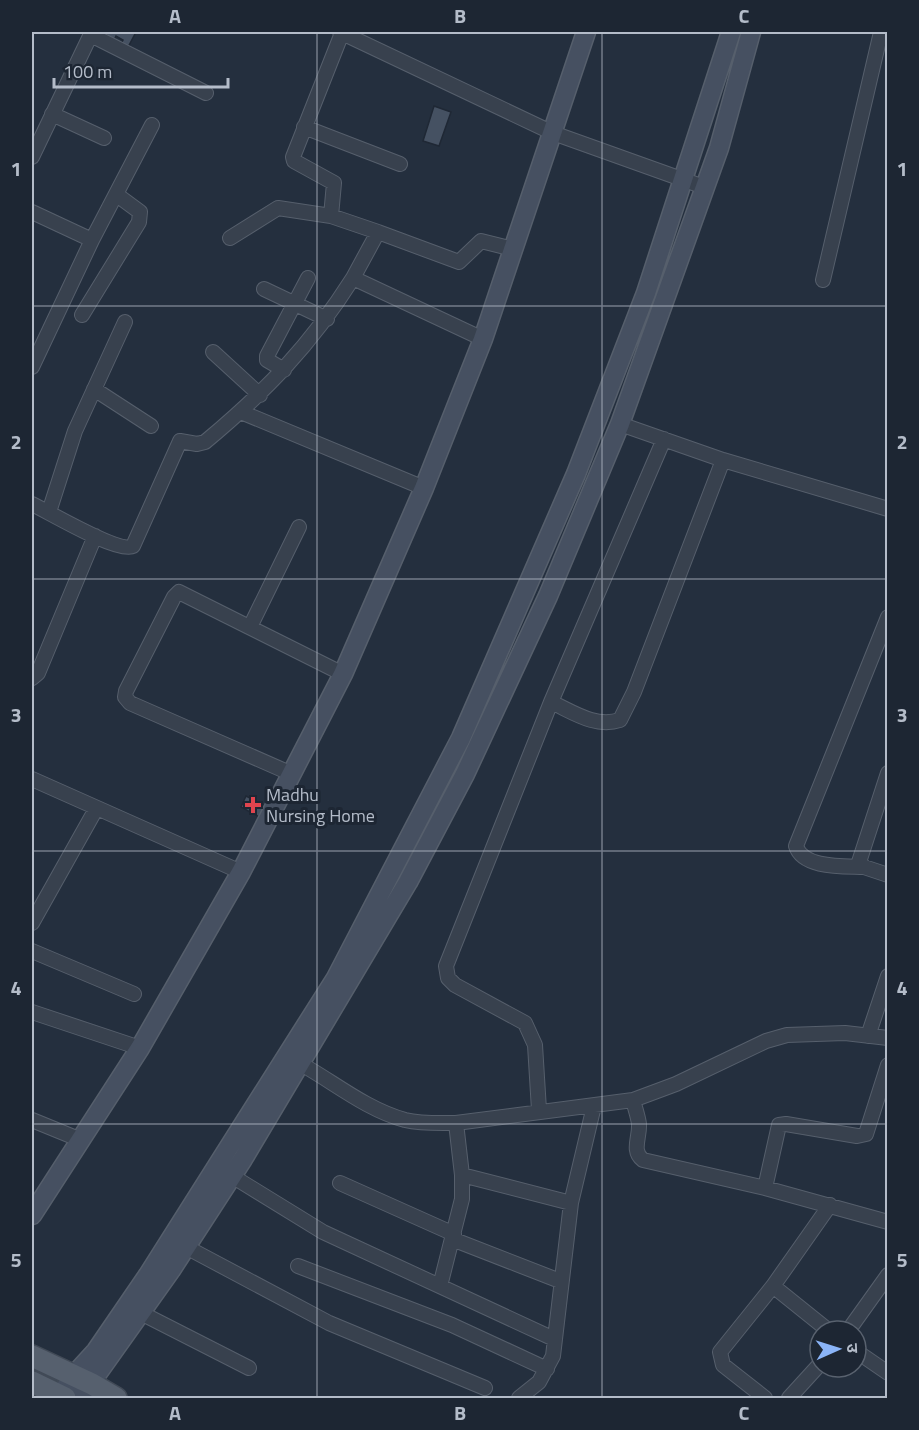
<svg xmlns="http://www.w3.org/2000/svg" width="919" height="1430" font-family="'Titillium Web','Noto Sans Devanagari',sans-serif">
	<style>
		.building { fill: #455162; stroke: #1f2835; stroke-width: 1.5 }
		.lines { fill: none; stroke-linecap: round; stroke-linejoin: round }
		.street-casing { stroke: #565f6c; stroke-width: 16 }
		.secondary-casing { stroke: #565f6c; stroke-width: 21 }
		.primary-casing { stroke: #414a57; stroke-width: 24 }
		.street { stroke: #38414e; stroke-width: 14 }
		.secondary { stroke: #465061; stroke-width: 18 }
		.primary { stroke: #56606e; stroke-width: 21 }
		.grid { fill: none; stroke: #b4bcc9; stroke-width: 1.5; stroke-opacity: 0.55 }
		.health-dot { fill: #e0444e; stroke: #1d2633; stroke-width: 2 }
		.labels { text-anchor: middle; stroke-width: 6; stroke-linejoin: round; paint-order: stroke }
		.poi-label { font-size: 18px; fill: #b4bcc9; stroke: #1d2633; text-anchor: start }
		.neatline { fill: none; stroke: #b4bcc9; stroke-width: 2 }
		.grid-label { font-size: 20px; text-anchor: middle; font-weight: bold; fill: #b4bcc9 }
	</style>
	<rect width="100%" height="100%" fill="#242f3e"/>
	<path class="building" d="M108 32H136L127 49 120 46 123 40 116 36 113 42 105 38Z
		M434 106 451 112 439 146 423 141Z
		M246 796 267 807 261 818 241 807Z"/>
	<g class="lines">
		<defs>
			<path id="street" d="M340 32 553 133 704 187
				M91 35 206 93
				M52 114 104 138
				M304 127 400 164
				M32 157 92 32
				M32 212 92 240
				M331 216 334 183 294 161 293 157 342 33
				M230 238 278 208 331 216 378 232
				M353 278 378 232 459 262 481 241 513 249
				M823 280 881 32
				M264 289 327 319
				M82 315 139 222 140 212 117 195
				M213 352 260 395
				M32 367 92 240 152 125
				M284 370 267 360V356L308 278
				M94 389 151 426
				M241 412 424 488
				M620 424 723 460 888 509
				M32 504C49 512 119 554 133 546L180 441 197 444 205 442C266 391 310 346 353 278L483 339
				M49 512 75 431 125 322
				M250 627 299 527
				M32 678 38 673 95 536
				M551 702C573 712 595 728 620 720L634 692 723 460
				M888 773 859 862 864 867 888 875
				M292 774 130 703 125 697 126 691 174 597 179 592 343 674
				M32 779 241 872
				M864 867C845 866 803 869 796 846L888 617
				M32 923 96 809
				M32 951 134 994
				M32 1012 140 1048
				M868 1036 888 976
				M292 1059C329 1078 364 1109 405 1120 422 1124 439 1123 456 1123L633 1100 676 1084 766 1041 787 1035 845 1033 888 1038
				M633 1100C635 1108 638 1116 639 1124 640 1137 631 1151 643 1160L765 1188 888 1222
				M539 1110 535 1045 525 1023 455 985 448 978 446 966 551 702 664 439
				M32 1120 81 1140
				M462 1175 571 1203
				M232 1176 323 1232 554 1339
				M340 1183 454 1234
				M765 1188 779 1125 786 1124 857 1136 866 1134 888 1065
				M452 1239 560 1281
				M186 1247 329 1323 485 1388
				M298 1266 452 1325 547 1369
				M440 1286 462 1199V1175L456 1123
				M773 1286 829 1331
				M141 1313 249 1368
				M848 1331 888 1275
				M856 1351 888 1373
				M519 1398 539 1382 553 1356 571 1203 594 1106
				M765 1398 723 1365 720 1352 773 1286 830 1205
				M789 1398 820 1364"/>
			<path id="secondary" d="M32 1215 140 1048 241 872 343 674 424 488 483 339 586 32
				M60 1396 74 1375 96 1351 148 1275 336 978 461 738 576 474 646 293 731 32
				M80 1398 171 1270 243 1159 408 882 465 774 548 596 620 424 719 148 751 32"/>
			<path id="primary" d="M32 1356 92 1384 116 1398
				M32 1382 65 1398"/>
		</defs>
		<use href="#street" class="street-casing"/>
		<use href="#secondary" class="secondary-casing"/>
		<use href="#primary" class="primary-casing"/>
		<use href="#street" class="street"/>
		<use href="#secondary" class="secondary"/>
		<use href="#primary" class="primary"/>
	</g>
	<path class="grid" d="M317 32V1398M602 32V1398M32 306H888M32 579H888M32 851H888M32 1124H888"/>
	<path class="health-dot" d="M250 796h6v6h6v6h-6v6h-6v-6h-6v-6h6z"/>
	<g class="labels">
		<g class="poi-label">
			<text x="266" y="801">Madhu<tspan x="266" dy="21">Nursing Home</tspan></text>
		</g>
	</g>
	<rect width="919" height="1430" fill="none" stroke="#1d2633" stroke-width="66"/>
	<g transform="translate(838 1349) rotate(87)"><circle r="28" fill="#1d2633" stroke="#59626f" stroke-width="1.5"/>
	<path d="M0-4.5L10 22L0 15L-10 22Z" fill="#8ab4f8"/>
	<text y="-9" font-size="16" font-weight="bold" text-anchor="middle" fill="#b4bcc9">उ</text>
	</g>
	<path d="M54 78v9h174v-9" fill="none" stroke="#b4bcc9" stroke-width="3"/>
	<text x="63" y="78" font-size="18" fill="#b4bcc9" stroke="#1d2633" stroke-width="4.5" paint-order="stroke">100 m</text>
	<rect x="33" y="33" width="853" height="1364" class="neatline"/>
	<g class="grid-label">
		<text x="175" y="23">A</text>
		<text x="460" y="23">B</text>
		<text x="744" y="23">C</text>
		<text x="16" y="176">1</text>
		<text x="902" y="176">1</text>
		<text x="16" y="449">2</text>
		<text x="902" y="449">2</text>
		<text x="16" y="722">3</text>
		<text x="902" y="722">3</text>
		<text x="16" y="995">4</text>
		<text x="902" y="995">4</text>
		<text x="16" y="1267">5</text>
		<text x="902" y="1267">5</text>
		<text x="175" y="1420">A</text>
		<text x="460" y="1420">B</text>
		<text x="744" y="1420">C</text>
	</g>
</svg>
